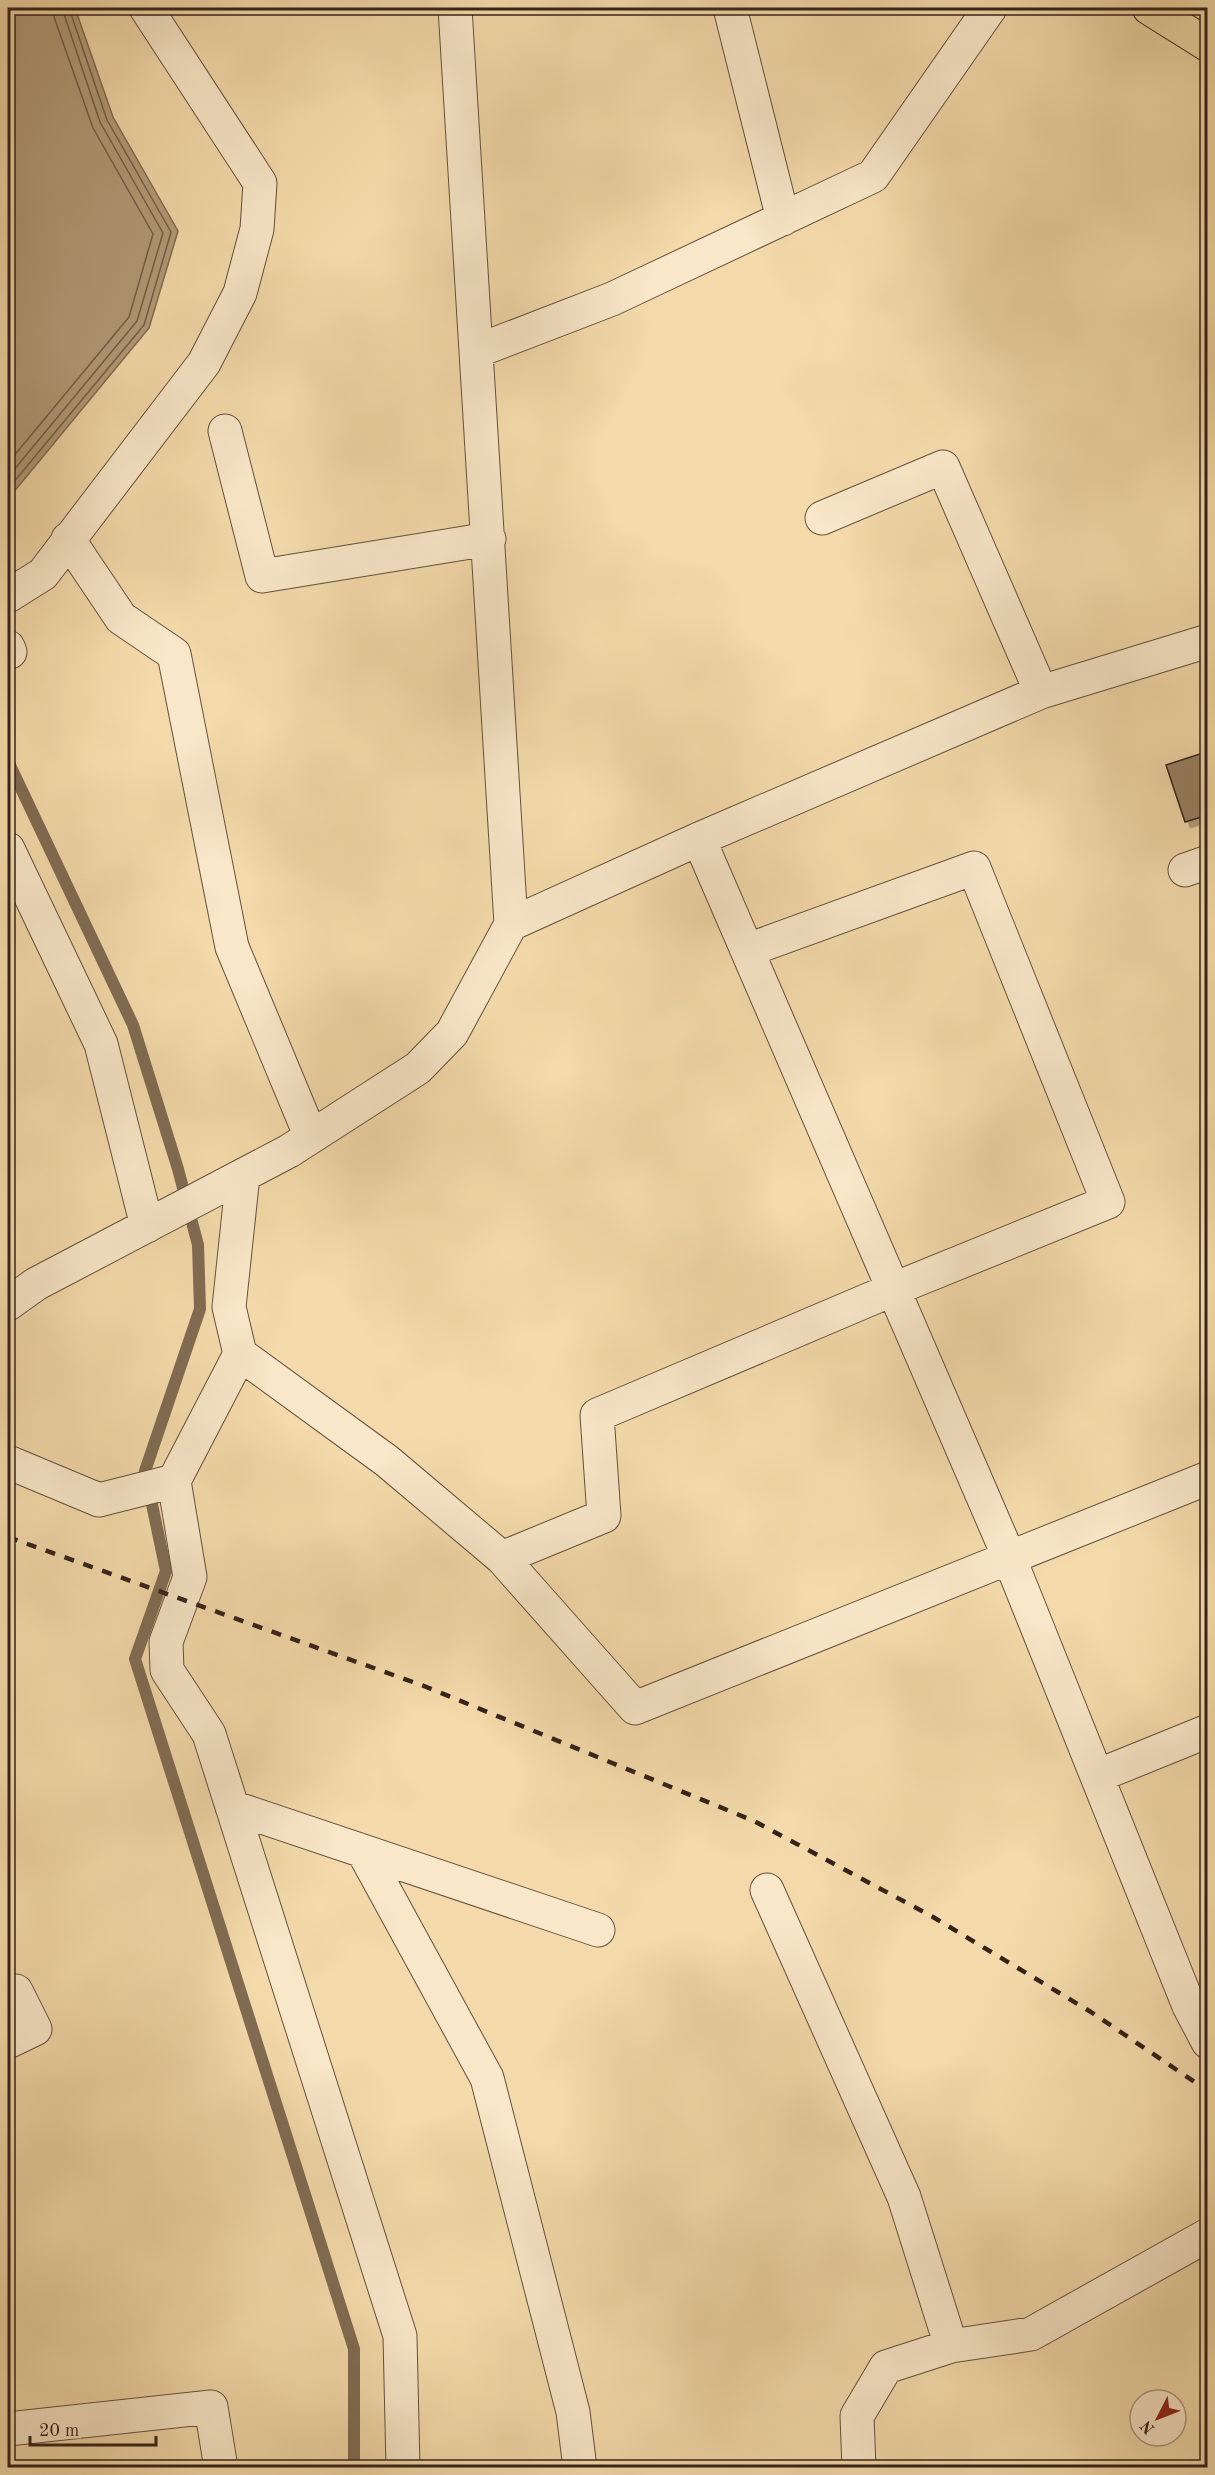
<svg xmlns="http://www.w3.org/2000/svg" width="1215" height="2475" font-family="'Old Standard TT',serif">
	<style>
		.water { fill: #b39c79; stroke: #806c53; stroke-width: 1.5 }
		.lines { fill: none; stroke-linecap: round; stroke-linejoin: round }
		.shore { stroke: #74604a; stroke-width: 1.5 }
		.stream { stroke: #806c53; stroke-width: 12 }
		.building { fill: #988265; stroke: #34231b; stroke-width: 1.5; filter: url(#shadow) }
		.minor-casing { stroke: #64513f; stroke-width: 35 }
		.major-casing { stroke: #34231b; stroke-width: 35 }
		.minor { stroke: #f8e7c8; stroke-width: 33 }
		.major { stroke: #f4daaa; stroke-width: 33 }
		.rail { stroke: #34231b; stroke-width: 4.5; stroke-dasharray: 10 10; stroke-linecap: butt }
	</style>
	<defs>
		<filter id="shadow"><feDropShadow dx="5.5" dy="5.5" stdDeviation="0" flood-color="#0004"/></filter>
	</defs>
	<rect width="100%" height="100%" fill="#f4daaa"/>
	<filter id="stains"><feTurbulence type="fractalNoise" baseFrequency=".00333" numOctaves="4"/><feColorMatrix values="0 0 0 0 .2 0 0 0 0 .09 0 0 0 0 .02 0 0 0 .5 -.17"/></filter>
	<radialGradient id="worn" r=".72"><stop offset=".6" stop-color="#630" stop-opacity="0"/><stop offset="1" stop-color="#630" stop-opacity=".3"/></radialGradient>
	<path class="water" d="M8 8H75L113 117 178 231 149 328 8 499Z"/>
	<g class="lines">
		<path class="shore" d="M8 463 129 317 153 234 93 128 54 17 53 8
			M8 477 137 321 163 233 100 122 62 8
			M8 489 144 325 171 232 107 120 69 8"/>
		<path class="stream" d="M8 761 133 1025 178 1169 198 1245 200 1309 145 1471 166 1571 135 1659 354 2349V2468"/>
	</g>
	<path class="building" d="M1206 752 1208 815 1185 822 1166 765Z"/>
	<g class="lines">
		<defs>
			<path id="minor" d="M730 8 783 219
				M477 351 612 299 873 176 990 8
				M225 431 262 576 489 539
				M822 518 943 467 1041 692
				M68 539 121 618 174 654 232 947 311 1137
				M8 596 43 574 204 363 240 293 257 229 260 183 146 8
				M8 647 10 652
				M699 839 1009 1557 1189 2006 1208 2042
				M8 849 101 1044 147 1226
				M1185 870 1208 862
				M511 924 699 839 1041 692 1208 641
				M243 1175 229 1307 240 1354 174 1481 190 1577 166 1642 167 1670 209 1734 400 2336 403 2468
				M8 1304 36 1284 289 1151 418 1068 452 1033 511 924 455 8
				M240 1354 387 1461 502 1558 635 1708 1208 1478
				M8 1462 99 1500 174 1481
				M502 1558 604 1516 597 1415 894 1289 1108 1202 974 868 748 950
				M1097 1776 1208 1731
				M232 1807 598 1930
				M363 1851 487 2078 573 2412 580 2468
				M767 1890 904 2197 951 2346
				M8 2042 35 2029 16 1991
				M8 2429 211 2407 221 2468
				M859 2468 857 2416 886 2367 951 2346 1031 2334 1208 2235"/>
			<path id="major" d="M1149 8 1208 45"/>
		</defs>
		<use href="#minor" class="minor-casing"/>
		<use href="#major" class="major-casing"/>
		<use href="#minor" class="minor"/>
		<use href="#major" class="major"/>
		<path class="rail" d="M8 1537 424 1686 754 1821 933 1917 1091 2012 1208 2091"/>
	</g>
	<rect width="1215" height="2475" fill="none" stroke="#f4daaa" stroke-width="30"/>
	<rect x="9" y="9" width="1197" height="2457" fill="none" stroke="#34231b" stroke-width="3"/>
	<rect x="15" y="15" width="1185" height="2445" fill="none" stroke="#34231b" stroke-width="1.5"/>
	<g transform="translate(1158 2418) rotate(228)"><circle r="28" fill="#f8e7c8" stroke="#aa9983" stroke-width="1.5"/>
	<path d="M0-4.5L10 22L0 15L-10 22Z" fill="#8f2418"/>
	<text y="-9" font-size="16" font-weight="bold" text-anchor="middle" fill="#34231b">N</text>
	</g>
	<path d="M30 2436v9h126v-9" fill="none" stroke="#34231b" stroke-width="3"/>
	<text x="39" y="2436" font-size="18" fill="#34231b" stroke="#f8e7c8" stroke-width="4.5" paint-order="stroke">20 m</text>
	<rect width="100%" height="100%" filter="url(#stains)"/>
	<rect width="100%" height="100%" fill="url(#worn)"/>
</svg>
